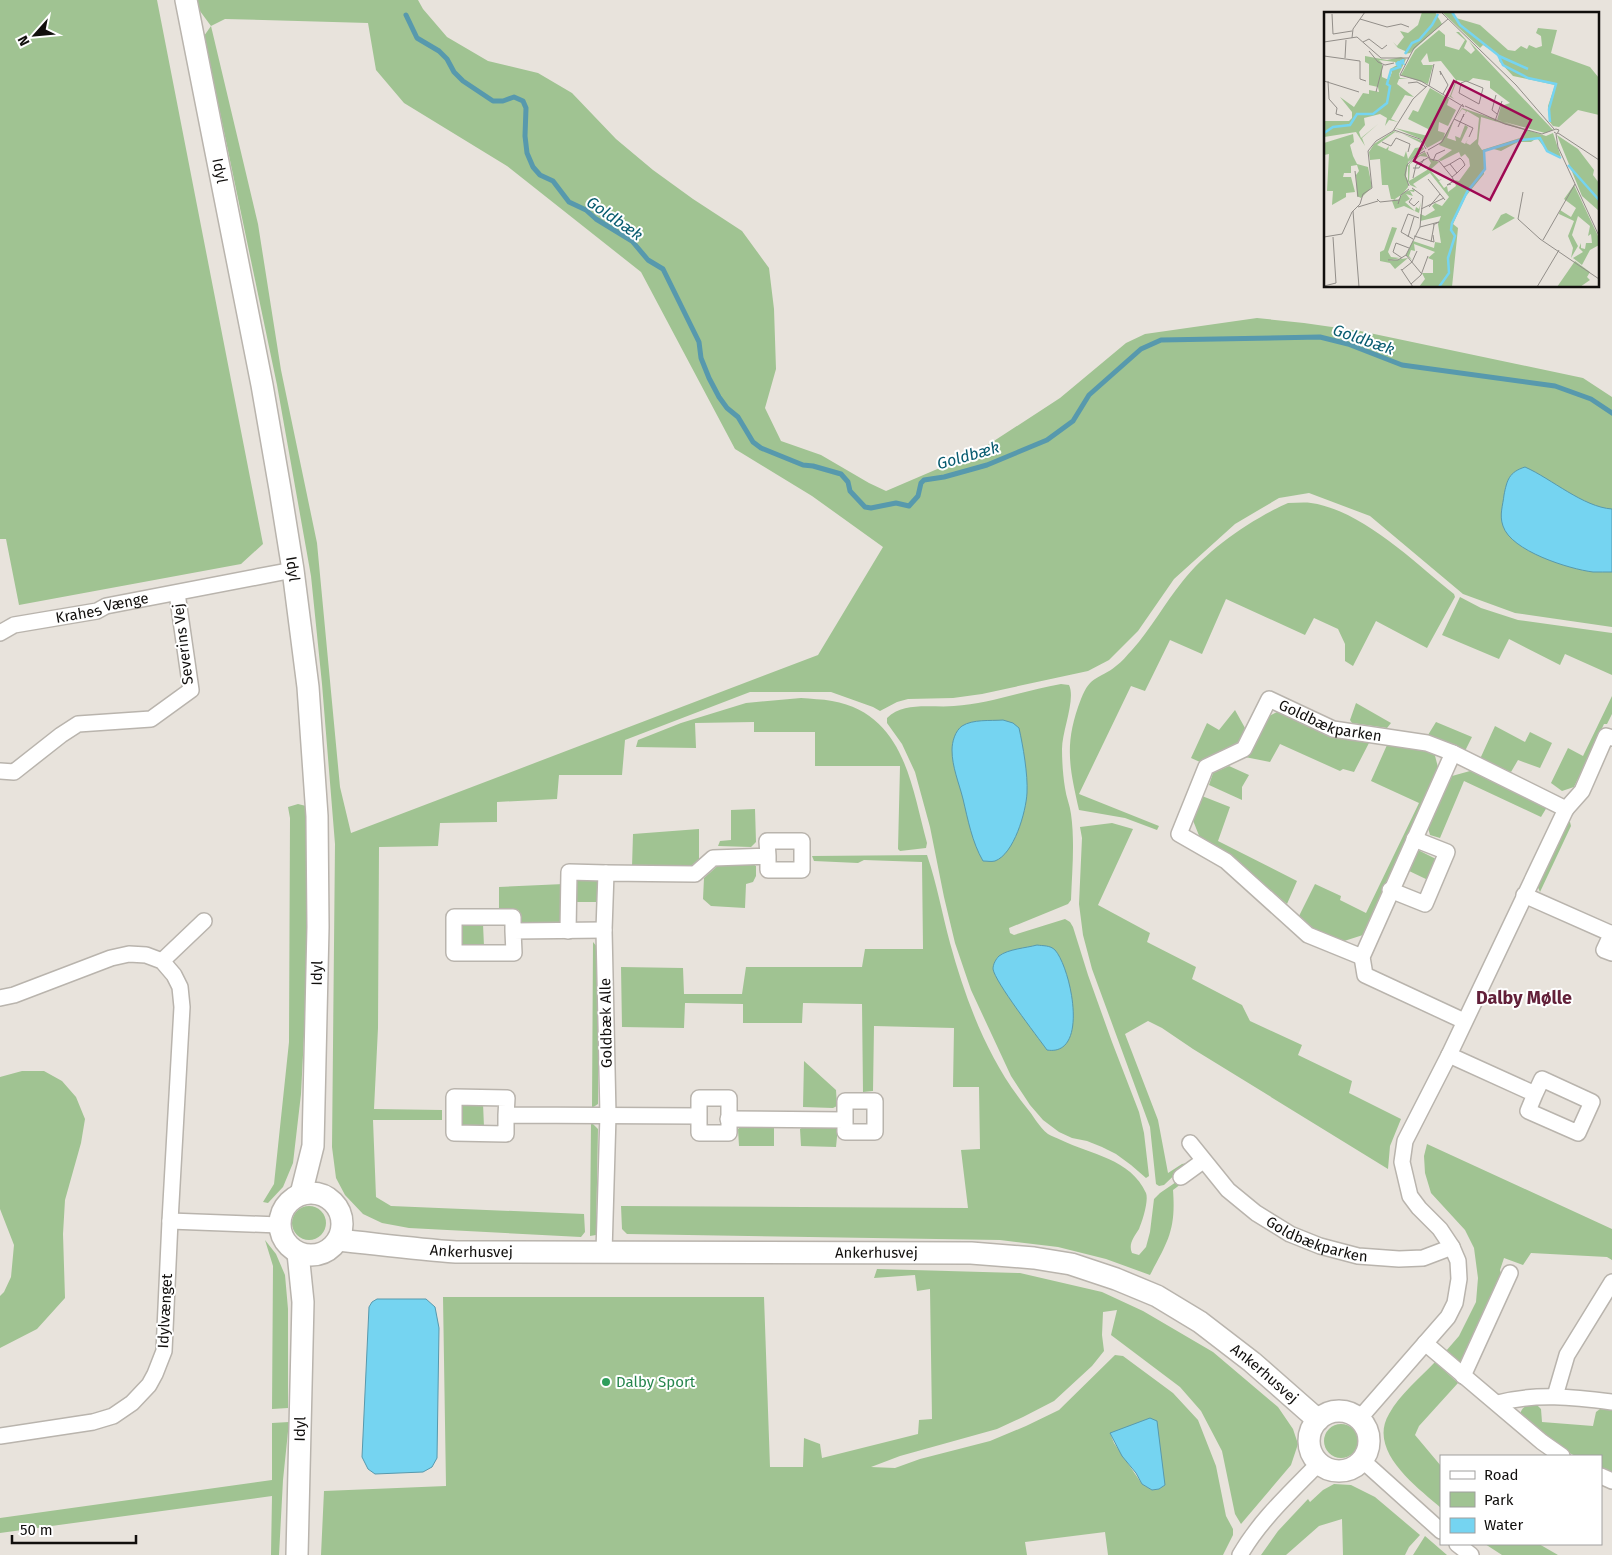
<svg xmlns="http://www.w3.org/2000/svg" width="1612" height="1555" font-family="'Fira Sans',sans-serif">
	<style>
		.green { fill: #a0c392; fill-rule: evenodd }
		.water { fill: #75d4f1; stroke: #5799ad }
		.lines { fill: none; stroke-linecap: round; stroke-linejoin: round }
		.stream { stroke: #5799ad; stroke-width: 5 }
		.street-casing { stroke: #b9b4ad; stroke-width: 18 }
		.secondary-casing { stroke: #b9b4ad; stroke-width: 24 }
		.street { stroke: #fff; stroke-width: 15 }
		.secondary { stroke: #fff; stroke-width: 21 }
		.leisure-dot { fill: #2e9e5b; stroke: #fff; stroke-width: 2 }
		.labels { text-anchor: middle; stroke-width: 4; stroke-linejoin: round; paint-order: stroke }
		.street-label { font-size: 15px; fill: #110f0d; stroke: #fff }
		.leisure-label { font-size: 15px; fill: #27864d; stroke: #fff; text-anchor: start }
		.water-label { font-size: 16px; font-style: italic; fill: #075b6f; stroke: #fff }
		.quarter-label { font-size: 18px; font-weight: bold; fill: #622039; stroke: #fff }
		.inset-river { fill: none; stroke: #75d4f1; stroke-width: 2.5 }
		.inset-road { fill: none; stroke: #928e89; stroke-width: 1 }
		.view { fill: #9e0853; fill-opacity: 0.15; stroke: #9e0853; stroke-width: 2.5 }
		.inset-edge { fill: none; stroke: #110f0d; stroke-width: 2.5 }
	</style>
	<rect width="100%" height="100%" fill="#e8e3dc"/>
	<path class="green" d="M0 0H157L263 544 241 564 19 605 6 539H0Z
		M194 0H418L423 9 447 37 488 61 538 73 572 93 616 139 653 170 693 199 742 231 769 268 774 309 776 369 765 408 781 441 821 455 869 483 886 491 977 452 1060 398 1126 343 1145 334 1257 318 1304 323 1360 331 1583 378 1612 397V627L1515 613 1463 594 1370 516 1309 493 1279 498 1235 524 1174 579 1138 631 1109 660 1088 671 982 694 953 698 908 699 897 702 880 711 873 707 831 692H750L625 740 622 775H559L557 799 497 802V822L440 823 438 846 379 847 378 1028 374 1109 442 1110V1120H373L376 1197 391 1206 584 1214 585 1232 581 1237 409 1228 382 1223 363 1214 345 1195 336 1178 332 1147 335 844 322 684 311 576 277 385 204 36 211 26 197 7ZM225 19 368 23 376 70 404 103 507 166 641 272 735 449 812 496 883 547 818 655 351 833 340 787 317 543 281 370 258 224 211 26Z
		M1288 503C1296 503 1304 502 1311 503 1362 510 1415 563 1454 594L1455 597 1427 648 1376 621 1353 666 1345 661V644L1338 629 1314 618 1305 635 1226 599 1202 654 1170 640 1145 691 1131 686 1079 794 1159 826 1157 830 1125 818 1079 810C1069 766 1064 743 1081 699 1091 674 1099 680 1116 666 1122 662 1127 655 1132 650 1151 629 1164 604 1182 582 1208 549 1250 520 1288 503Z
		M1460 597 1481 608 1518 620 1612 633V675L1565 654 1560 665 1509 639 1499 659 1442 635Z
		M1061 684 1069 685C1076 699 1062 731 1062 749 1062 761 1063 776 1065 788 1066 797 1070 805 1071 814 1075 842 1072 872 1071 900L1068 904 1009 928 1010 933 1014 935 1065 919 1070 922 1073 927 1088 975 1112 1042 1139 1112 1144 1133 1149 1176 1146 1178 1131 1165 1116 1154 1102 1147 1087 1141 1072 1138 1059 1132 1043 1120 1030 1105 1011 1076 971 990 955 943 944 897 930 827 915 772 902 744 887 723V718C904 701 932 708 954 706 990 704 1025 690 1061 684Z
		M1612 696V714L1607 724H1604L1574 787 1562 791 1551 783 1568 748 1583 756Z
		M801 698C811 699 822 699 832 701 904 714 911 784 927 843L926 848 900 851 898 849 900 766H815V732H754V722L695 723 696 748 636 747 638 740 681 723 746 703Z
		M1356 703 1391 723 1387 728 1352 723 1350 720Z
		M1235 710 1245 728 1239 742 1200 762 1191 758 1207 723 1219 730Z
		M1279 711 1370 741 1354 772 1343 769 1340 771 1280 744 1270 762 1245 757 1249 753 1267 717Z
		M1436 722 1472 737 1464 753 1428 735Z
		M1495 726 1525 742 1530 732 1552 743 1540 768 1518 760 1511 772 1480 759Z
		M1387 745 1414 748 1434 752 1439 771 1363 935 1341 942 1312 928 1299 916 1315 884 1341 896 1340 900 1366 913 1419 803 1371 781Z
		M1229 766 1249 775 1242 787V800L1209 785 1213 773Z
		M1470 771 1547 807 1541 817 1464 781 1440 838 1430 835 1428 828 1452 776Z
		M1202 796 1230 807 1218 841 1297 881 1287 904 1232 857 1200 838 1192 818Z
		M298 804 306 806 310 919 301 1094 293 1163 283 1187 268 1203 263 1202 274 1184 289 1042 290 818 288 807Z
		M755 809 756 842 751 847 718 846 720 841 731 840V810Z
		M1566 822H1570L1571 826 1540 892 1536 883Z
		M1112 823 1133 829 1098 905 1150 933 1147 942 1196 967 1192 979 1242 1005 1250 1021 1302 1045 1298 1055 1352 1081 1349 1093 1401 1119 1390 1146 1388 1169 1193 1049 1162 1028 1148 1021 1125 1034 1158 1120 1168 1173 1182 1164 1187 1163 1164 1185 1159 1186 1156 1184 1150 1127 1092 969 1083 935 1079 904 1082 838 1080 827Z
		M699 829V859L689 868 632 867 633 834Z
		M1418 850 1438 860 1428 880 1407 870Z
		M927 855C937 884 942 914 950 943 966 1001 988 1060 1026 1107 1033 1115 1039 1127 1048 1134 1051 1136 1057 1138 1061 1140 1090 1154 1131 1159 1146 1193 1149 1201 1142 1222 1139 1229 1134 1237 1128 1244 1132 1253L1139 1255 1146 1247 1150 1232 1154 1199 1160 1193 1179 1180 1181 1184 1173 1190C1176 1230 1168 1241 1150 1275L1106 1259 1058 1247 1000 1240 627 1234 622 1229 621 1206 968 1208 961 1150 980 1149 979 1087H953L954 1028 874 1026 873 1091 863 1092 862 1004 803 1003 802 1023H743V1004L685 1003 684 1028 622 1027 621 967 683 968 684 994H742L746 967H862L865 949H923L922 862 864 860 858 863 814 861 812 856Z
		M722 862H750L756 866V876L753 882 746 884 745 908 711 906 703 899 704 878Z
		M599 880V902H577V881Z
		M564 884 562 920 556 925 522 926 518 922 519 910 499 909V887Z
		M463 924H483L484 946 463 947Z
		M593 942 598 948V1104L592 1108Z
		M804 1061 836 1090 837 1106 833 1108 803 1107Z
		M22 1071H44L62 1081 76 1097 85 1119 81 1143 65 1200 63 1234 65 1298 37 1329 0 1348V1296L4 1292 11 1277 14 1245 0 1209V1077Z
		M461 1103H483L484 1127 461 1126Z
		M591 1122 598 1129 596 1235 590 1236Z
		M808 1123 835 1124 838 1127 836 1147 801 1146 800 1129Z
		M744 1124H769L774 1128V1146H739L738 1129Z
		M1427 1144 1612 1229V1260L1607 1257 1531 1253 1523 1265 1504 1258 1500 1270 1503 1280 1463 1360 1459 1362 1446 1351 1459 1336 1476 1302 1478 1278 1474 1248 1465 1230 1431 1193 1425 1173 1424 1156Z
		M292 1223a17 17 0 1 1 34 0a17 17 0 1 1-34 0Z
		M265 1240 276 1254 285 1275 288 1309V1408L272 1409 273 1266Z
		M877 1269 1020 1273 1102 1292 1143 1311 1213 1352 1278 1407 1293 1429 1298 1444 1291 1465 1241 1524 1235 1514 1222 1451 1201 1411 1180 1387 1111 1335 1117 1310 1103 1312 1102 1335 1104 1351 1092 1366 1054 1401 1023 1417 997 1429 900 1456 871 1467 895 1468 920 1459 990 1441 1026 1426 1059 1410 1115 1355 1123 1356 1173 1393 1198 1420 1216 1466 1226 1516 1233 1529V1535L1223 1555H1108L1105 1532 1025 1542 1027 1555H321L324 1491 446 1486 443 1297H764L770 1467H803L804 1438 820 1444 822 1458 918 1434 919 1420 932 1419 930 1289 917 1291 915 1275 874 1278ZM1110 1433 1165 1485 1159 1489 1152 1490 1142 1484 1114 1443Z
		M1435 1362 1458 1383 1419 1426 1415 1435 1441 1466V1508C1417 1487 1367 1451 1389 1414 1399 1395 1421 1377 1435 1362Z
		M1536 1404 1541 1409 1542 1422 1593 1426 1596 1412 1600 1409 1612 1410V1473L1601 1468V1456H1576L1569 1453 1541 1435 1520 1414C1523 1405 1528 1405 1536 1404Z
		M289 1422 283 1480 279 1555H271L272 1496 0 1533V1518L272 1480V1423Z
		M1324 1441a17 17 0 1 1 34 0a17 17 0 1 1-34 0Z
		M1334 1484 1351 1485 1375 1497 1420 1535 1409 1547 1405 1555H1343L1342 1519 1319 1526 1286 1555H1261L1278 1531 1308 1499 1310 1502 1323 1490Z
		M1425 1536 1447 1555H1413Z
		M1485 1544H1539L1558 1555H1502Z"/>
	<path class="water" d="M1525 467C1552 479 1583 507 1612 509V572C1606 572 1599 572 1593 572 1569 569 1511 551 1503 526 1499 515 1503 505 1504 495 1507 480 1509 472 1525 467Z
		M1003 720 1013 723 1019 728C1023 746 1028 774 1027 793 1026 812 1014 854 995 861 991 862 987 861 983 861 972 842 968 820 963 799 959 783 952 767 952 750 952 742 955 731 962 726 973 719 990 721 1003 720Z
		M1037 945C1043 946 1050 945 1055 950 1071 968 1090 1057 1047 1050 1037 1036 995 982 993 969 993 964 996 959 999 956 1008 949 1026 948 1037 945Z
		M377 1299H426L435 1307 439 1328 437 1458 432 1467 423 1472 375 1474 368 1469 362 1457 369 1307 372 1302Z
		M1150 1418 1157 1421 1165 1485 1159 1489 1152 1490 1142 1484 1136 1473 1122 1456 1110 1433Z"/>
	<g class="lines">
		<path class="stream" d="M406 15 417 38 439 51 447 59 454 72 463 81 493 101H503L514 97 523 101 526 108 525 136 527 153 533 167 540 175 553 181 569 202 586 210 596 219 632 241 648 260 663 269 699 342 701 358 709 378 719 397 727 408 738 417 753 442 761 448 803 465 813 466 841 474 848 482 850 491 865 507 871 508 896 503 909 506 918 496 921 483 924 480 944 477 987 465 1047 440 1073 421 1089 395 1141 349 1161 340 1320 337 1348 344 1402 365 1555 386 1591 399 1612 413"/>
		<defs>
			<g id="street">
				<path id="s1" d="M0 633 14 625 97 611 106 606 293 570"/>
				<path d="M0 771 14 772 61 735 78 724 151 719 191 690 177 593"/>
				<path d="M1390 890 1425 904 1447 852 1414 839"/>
				<path d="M1524 895 1612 934"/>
				<path d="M513 931 514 953H454V917H513V931L604 930"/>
				<path d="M568 931 569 872 606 873"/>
				<path d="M1612 933 1604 950 1612 953"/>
				<path id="s2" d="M1362 957 1308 935 1226 861 1179 834 1206 767 1244 749 1269 699 1333 729 1427 743 1453 753"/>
				<path d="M162 961 204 921"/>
				<path d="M0 998 14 995 111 958 129 954 146 955 162 961 174 975 180 987 182 1007 170 1221 164 1351 155 1374 149 1385 132 1403 113 1416 93 1422 0 1436"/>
				<path d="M1464 1021 1365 975 1362 957 1453 753 1566 809 1582 791 1606 736 1612 738"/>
				<path d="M1449 1055 1535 1094 1542 1079 1592 1102 1578 1133 1528 1111 1535 1094"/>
				<path d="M506 1115 507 1098 454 1097V1133L506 1134V1115L699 1116V1098H729V1133H699V1116"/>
				<path d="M728 1119 845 1120V1132H875V1101H845V1120"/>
				<path id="s3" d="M1190 1143 1228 1190 1256 1213 1290 1234 1320 1246 1358 1256 1399 1259 1423 1258 1452 1247"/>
				<path d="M1181 1177 1203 1161"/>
				<path d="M170 1221 279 1225"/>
				<path d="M604 1252 608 1115 604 930 606 873 695 874 713 858 768 856V870H802V841H767L768 856"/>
				<path d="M1425 1343 1542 1442 1562 1456"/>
				<path d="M1463 1376 1510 1273"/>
				<path d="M1555 1396 1567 1355 1612 1282"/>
				<path d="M1498 1403C1535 1393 1574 1397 1612 1402"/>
				<path d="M1359 1419 1448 1317 1455 1303 1459 1279 1458 1261 1452 1247 1440 1229 1419 1208 1410 1196 1402 1162 1405 1141 1449 1055 1566 809"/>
				<path d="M1362 1460 1441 1531"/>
				<path d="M1601 1476 1612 1481"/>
				<path d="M1457 1544 1471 1555"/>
				<path d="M1240 1555C1260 1520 1291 1492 1319 1463"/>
			</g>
			<g id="secondary">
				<path id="s4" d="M186 0 262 385 280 489 293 570 308 687 317 816 318 927 313 1146 301 1194"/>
				<circle cx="311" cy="1224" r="31"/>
				<path id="s5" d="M338 1240C377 1244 416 1249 456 1252L971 1253 1034 1258 1071 1264 1116 1279 1157 1296 1200 1322 1252 1362 1318 1420"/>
				<circle cx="1339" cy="1441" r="30"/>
				<path id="s6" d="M297 1555 303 1302 298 1253"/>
			</g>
		</defs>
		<use href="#street" class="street-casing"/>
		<use href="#secondary" class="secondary-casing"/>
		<use href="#street" class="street"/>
		<use href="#secondary" class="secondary"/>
	</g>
	<circle class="leisure-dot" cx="606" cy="1382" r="5"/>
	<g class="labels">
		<g class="street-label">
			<text dy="5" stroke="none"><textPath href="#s4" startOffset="174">Idyl</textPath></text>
			<text dy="5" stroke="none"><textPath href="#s4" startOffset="579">Idyl</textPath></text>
			<text dy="5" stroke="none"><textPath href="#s1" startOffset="106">Krahes Vænge</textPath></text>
			<text transform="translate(183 644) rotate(-97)" y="5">Severins Vej</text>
			<text dy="5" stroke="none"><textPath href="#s2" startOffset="459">Goldbækparken</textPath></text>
			<text transform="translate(317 973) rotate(-89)" y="5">Idyl</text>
			<text transform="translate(606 1023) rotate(-91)" y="5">Goldbæk Alle</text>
			<text dy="5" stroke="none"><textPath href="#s3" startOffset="164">Goldbækparken</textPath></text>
			<text dy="5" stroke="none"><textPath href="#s5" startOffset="134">Ankerhusvej</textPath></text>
			<text dy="5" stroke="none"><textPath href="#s5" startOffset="539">Ankerhusvej</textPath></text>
			<text transform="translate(165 1311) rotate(-87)" y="5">Idylvænget</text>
			<text dy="5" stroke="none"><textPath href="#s5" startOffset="959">Ankerhusvej</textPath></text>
			<text dy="5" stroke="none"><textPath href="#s6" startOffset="126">Idyl</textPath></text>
		</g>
		<g class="leisure-label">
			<text x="616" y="1387">Dalby Sport</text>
		</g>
		<g class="water-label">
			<text transform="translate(615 218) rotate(35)" y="6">Goldbæk</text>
			<text transform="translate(1364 339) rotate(19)" y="6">Goldbæk</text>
			<text transform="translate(968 455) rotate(-16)" y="6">Goldbæk</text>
		</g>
		<g class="quarter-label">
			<text x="1524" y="1004">Dalby Mølle</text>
		</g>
	</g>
	<g transform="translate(1324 12)">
		<rect width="275" height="275" fill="#e8e3dc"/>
		<path d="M98 0H111L118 12 86 41 81 42V39L74 36 69 30 73 34 80 25 76 19 84 21 94 13ZM129 0 132 6 156 13 184 38 191 39 197 34 203 37 205 33 212 36 218 34 217 24 212 21 214 16 233 18 227 41 266 55 275 66V103L254 98 235 115 229 114 225 109 224 94 231 73 189 64 175 49V43L159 33 156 36 119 1ZM115 18 121 23V34L135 38 141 28 132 20H135L143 29 140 36 147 42 151 38 145 29 229 118 221 121 173 108 177 94 186 91 166 76V69L149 66 144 70 133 68 127 84 130 87 121 82 126 84 132 68 117 49 105 50 103 41 97 49 99 53H109L104 72 77 63 91 38ZM41 44 63 48 77 45 82 47 75 62 76 66 84 67H75L73 72 90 85 81 83 67 107 74 110 65 108 61 114 63 106 56 102 40 106 41 113 35 120 37 126 54 112 38 126 41 134 32 120 0 125 1 109H25L28 106V100L16 85 30 95 39 81 45 82V78L55 80 54 75 45 73V52L41 50ZM55 48 71 50 73 53 66 57 68 60 65 68 58 65V51ZM106 76 125 87 123 93 132 98 124 114 115 110 114 119 121 121 119 127 103 136 97 127 71 116 104 124V117L84 107 89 98 94 100ZM138 96 222 124 229 121 237 145 223 139 213 126 207 130H194L177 139 166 136 160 140V162L142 184 129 212 134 216 128 275H95L101 267 98 261H109V248L104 246 111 240 90 232 91 239 87 238 85 244 88 248 82 243 89 229 110 236 111 230 117 231 114 212 117 204 96 209V202L101 204 111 198 108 194 111 191 118 194 125 185 106 161 89 172 93 176 86 173 82 165 83 155 90 146 101 140 104 145 96 144 86 152 85 169 103 158 107 151 104 146 115 150 106 158 115 168 118 167 115 169 120 176 123 174 124 180 132 174 130 168 135 169 146 154 145 147 141 142 137 145 135 140 117 149 114 148 128 138 115 133 130 108 123 126 132 129 131 124 136 126 141 113 144 115 137 130 141 132 144 127 142 131 146 133 153 127 155 106 143 99 141 102 142 99 138 97 131 107ZM157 105 200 118V119L196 126 158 138 154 132ZM70 119 77 122 71 120 53 133 62 137 65 134 64 138 80 145 82 139 84 147 91 136 99 135 97 131 79 122 96 128 100 137 84 150V175L74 188 67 187 64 173H58L56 147 46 148 45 140 50 132ZM29 122 30 130 26 133 29 144 33 152 44 155 48 175 37 186 33 184 32 163 35 159 33 153 27 154V161H20L19 165H27L31 180 22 181V185L8 193 9 179H3L5 142 0 143V131ZM233 123 254 137 270 158 269 163 275 171V199L258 184ZM250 173 275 226V233L266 238 258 253 249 246 259 240 255 236 257 231V236L261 237 262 231H268L267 222 264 224 266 214 254 204 248 223 254 234 247 246 249 236 244 224 250 209 235 202 236 198 247 205 252 196 240 187ZM91 177 90 180 86 179 89 184 82 182 86 187 81 190 91 199 92 195 95 197 97 190 95 201 80 194 71 197 68 189 83 179ZM182 201 191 206 168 219 177 203ZM68 215 73 216 64 240 67 245 76 246 63 249 84 246 71 257 66 251 56 249V240L60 238ZM251 249 266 260 263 265 266 268 256 275H233Z" fill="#a0c392" fill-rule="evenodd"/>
		<path class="inset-river" d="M128 0 136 13 174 43 179 53 204 66 232 72 225 97 226 110M81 42 88 31 95 28 108 13 114 2M175 44 204 57M0 121 9 115 26 113 33 102H49L63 91 66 74 63 72 67 58 76 55 72 51 77 54 73 50 77 52 74 50 78 51 76 49 79 50V47M197 128 216 126 223 139 237 146M244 153 275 188M115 275 125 261 124 246 131 224 127 218 128 211 143 180 161 157 160 139 196 128"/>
		<path class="inset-road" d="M117 0 192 73 230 117M8 2 9 22 28 19M36 7 63 15 77 12 85 15M124 7 90 36 76 63 97 69 140 95 138 92M28 26 29 17 41 0M0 30 33 25 57 46H85M39 30 45 27 58 37 63 33M45 39 54 50 61 53 70 51M0 44 36 49V67L42 69M21 46 22 28M117 63 116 59 124 73 119 82M0 69 35 80M4 69 5 87 13 96 12 102 19 104M142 69 159 76 155 92 135 81 137 71ZM84 71 93 70 102 75M105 74 110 52M52 80 59 53M172 83 168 98 173 102M141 94 181 112 218 122 232 117 235 118 233 122 230 120M130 107 149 116 145 125M171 109 178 89M134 115 140 102 139 105M70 118 96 127 102 137M234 121 275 148M232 122 234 135 275 224M58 130 67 134 72 126 86 132 84 140M104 138 118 130 137 94M103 140 106 147 115 149 128 165M109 149 112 142 121 138M126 152 136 146 139 149 141 153 133 161M120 155 126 152 133 161 128 165 130 169 123 173 127 172M89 156H95L100 147M31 159 34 185M89 166 92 153 105 145M104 167 121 188M85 174 81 163 83 153 91 144 101 139M199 180 194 207 216 227 275 267M88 186 85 190 90 194 95 189M53 187 56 190 75 188M74 192 77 183 85 177M34 195 54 189M105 195 116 182M97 197 120 186M29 199 35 275M96 215 115 210 109 213M90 224 110 230 109 223M0 225 18 222 28 200 36 192 39 182 48 176 44 139 52 129 69 119 89 87 103 74M84 225 90 205M89 227 77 220 84 202 95 206M219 228 251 172M107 230 110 213M82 243 97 261M78 246 69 240 72 231 85 236M64 248H74L82 243 96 215 99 184 88 176M77 257 89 275M78 258 88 250 93 239M87 272 97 263 104 244M0 274 12 271 9 225M213 275 235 238"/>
		<path class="view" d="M130 69 207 108 166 188 90 149Z"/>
		<rect width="275" height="275" class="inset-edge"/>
	</g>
	<rect x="1440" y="1455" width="162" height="90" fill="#ffffff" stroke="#a09f9e"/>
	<rect x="1450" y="1471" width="25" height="8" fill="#ffffff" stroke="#a09f9e"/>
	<text x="1484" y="1480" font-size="15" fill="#110f0d">Road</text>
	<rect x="1450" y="1492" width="25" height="15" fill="#a0c392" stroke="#a09f9e"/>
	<text x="1484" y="1505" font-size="15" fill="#110f0d">Park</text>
	<rect x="1450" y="1518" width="25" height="15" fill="#75d4f1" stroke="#a09f9e"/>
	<text x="1484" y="1530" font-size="15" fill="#110f0d">Water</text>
	<g transform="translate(35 35) rotate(243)" stroke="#ffffff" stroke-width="4" paint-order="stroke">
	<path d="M0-4L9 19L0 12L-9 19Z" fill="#110f0d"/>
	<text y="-8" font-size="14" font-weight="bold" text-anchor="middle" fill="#110f0d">N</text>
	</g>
	<path d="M12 1535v8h124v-8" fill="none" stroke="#110f0d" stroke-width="2.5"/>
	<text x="20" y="1535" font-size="15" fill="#110f0d" stroke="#ffffff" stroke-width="4" paint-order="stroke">50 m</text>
</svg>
